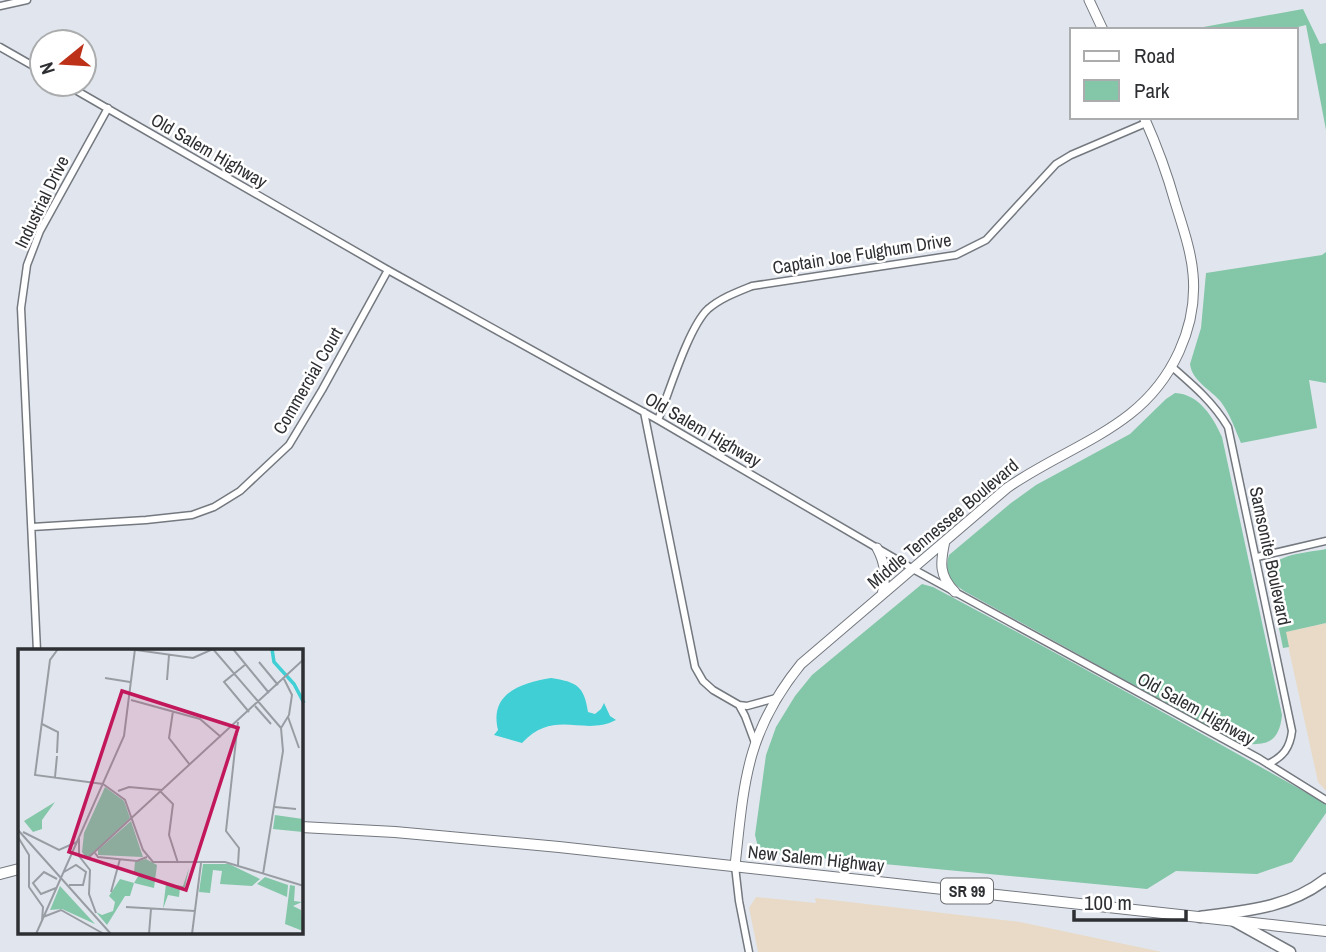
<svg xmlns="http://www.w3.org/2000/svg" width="1326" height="952" font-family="'Archivo Narrow',sans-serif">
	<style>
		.industrial { fill: #e8dac7 }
		.green { fill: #84c6a8 }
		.water { fill: #40cfd4 }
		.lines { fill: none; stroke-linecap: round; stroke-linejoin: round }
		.minor-casing { stroke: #74787f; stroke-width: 9 }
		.secondary-casing { stroke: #74787f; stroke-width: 11 }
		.primary-casing { stroke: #74787f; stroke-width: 12 }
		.motorway-casing { stroke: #74787f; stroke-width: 13 }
		.minor { stroke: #fff; stroke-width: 6 }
		.secondary { stroke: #fff; stroke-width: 9 }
		.primary { stroke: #fff; stroke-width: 10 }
		.motorway { stroke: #fff; stroke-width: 10 }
		.labels { text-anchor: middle; stroke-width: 5; stroke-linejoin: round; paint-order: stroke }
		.shield { fill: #fff; stroke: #6c6d70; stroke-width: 2 }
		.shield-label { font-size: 16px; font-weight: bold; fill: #2d2f32 }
		.street-label { font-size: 18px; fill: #2d2f32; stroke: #fff }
		.inset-river { fill: none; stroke: #40cfd4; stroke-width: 3.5 }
		.inset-road { fill: none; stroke: #999da3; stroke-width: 2 }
		.view { fill: #c2185b; fill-opacity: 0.15; stroke: #c2185b; stroke-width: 3.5 }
		.inset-edge { fill: none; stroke: #2d2f32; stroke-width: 3.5 }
	</style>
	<rect width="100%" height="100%" fill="#e1e6ee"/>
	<path class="industrial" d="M1326 623V791L1318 782 1285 632Z
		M756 897 816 903 815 898 1020 922 1162 952H758L749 908Z"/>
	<path class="green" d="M1303 9 1320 44 1326 43V130L1306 25 1286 30H1187Z
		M1326 252V383L1309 380 1317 428 1241 443C1235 429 1230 414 1221 402 1210 389 1192 381 1190 364L1201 328 1206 273 1322 255Z
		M1175 393C1199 394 1213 417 1222 437L1282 715C1279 745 1264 746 1238 743L964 591C949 581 944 572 949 555L1011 503 1036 485 1130 434 1166 399Z
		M1326 549V623L1286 632 1289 647 1283 648 1268 575C1271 553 1308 553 1326 549Z
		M922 584 933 587C1065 657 1196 730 1326 804V813L1292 862 1257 874 1176 871 1147 889 768 853 758 847 755 835 766 755 776 727 795 696 812 675Z"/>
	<path class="water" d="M551 678C577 682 584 686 588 712L595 714 601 709 604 703 610 716 616 720C583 737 555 708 522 743L494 735 498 730C489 693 521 683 551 678Z"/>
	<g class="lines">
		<defs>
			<path id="minor" d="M0 6 27 0
				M0 47 42 71
				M65 84 388 270 658 420 913 569 1260 759 1326 800
				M1171 366C1193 385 1213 402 1228 427L1292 731C1290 748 1283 757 1268 764
				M644 412 695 667 703 681 713 690 739 705 745 716 755 743
				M658 420C669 393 688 328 708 309 721 298 737 292 752 286L956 255 986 240 1056 164 1071 155 1146 123
				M32 527 146 520 192 515 214 507 240 491 289 445 322 390 388 270
				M1257 557 1326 541
				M37 651 21 308 27 265 40 231 108 108
				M739 705 747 706 776 698
				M735 866 739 901 749 952"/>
			<path id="secondary" d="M1089 0 1103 30
				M945 541C940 563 939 576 955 592
				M877 548C886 565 886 576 882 595
				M735 866C744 782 746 732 801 664L1007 488C1047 460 1093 443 1130 414 1172 381 1198 327 1193 274 1191 250 1182 225 1175 202 1167 173 1156 144 1144 117"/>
			<path id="primary" d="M301 827 395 832 559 847 1326 931
				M0 874 19 869"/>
			<path id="motorway" d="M1200 917C1245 911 1289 908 1326 879
				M1234 921 1290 952"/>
		</defs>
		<use href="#minor" class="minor-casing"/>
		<use href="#secondary" class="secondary-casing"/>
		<use href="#primary" class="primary-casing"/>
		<use href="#motorway" class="motorway-casing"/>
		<use href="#minor" class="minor"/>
		<use href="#secondary" class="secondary"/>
		<use href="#primary" class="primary"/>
		<use href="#motorway" class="motorway"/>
	</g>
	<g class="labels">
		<rect class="shield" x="941" y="878.5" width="52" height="25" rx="5"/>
		<g class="shield-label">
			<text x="967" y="897">SR 99</text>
		</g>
		<g class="street-label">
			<text transform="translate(209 151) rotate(30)" y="6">Old Salem Highway</text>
			<text transform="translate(42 202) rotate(-64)" y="6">Industrial Drive</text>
			<text transform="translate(862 254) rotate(-9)" y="6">Captain Joe Fulghum Drive</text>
			<text transform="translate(308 381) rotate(-60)" y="6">Commercial Court</text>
			<text transform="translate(703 430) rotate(30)" y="6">Old Salem Highway</text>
			<text transform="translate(943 524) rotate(-40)" y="6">Middle Tennessee Boulevard</text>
			<text transform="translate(1270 556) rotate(78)" y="6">Samsonite Boulevard</text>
			<text transform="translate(1196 709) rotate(29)" y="6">Old Salem Highway</text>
			<text transform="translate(816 859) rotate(6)" y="6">New Salem Highway</text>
		</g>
	</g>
	<g transform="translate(18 649)">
		<rect width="285" height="285" fill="#e1e6ee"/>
		<path d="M87 138 106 152 112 169 69 210 64 203 66 184ZM37 153 24 171V180L15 183 6 172ZM257 166 285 170V183L255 180ZM113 172 125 208 80 206V201ZM128 210 139 216 136 239 116 234 122 224 116 223 117 213ZM185 215H211L242 230 234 237 202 235 204 222 195 221 192 244 181 243ZM171 219 167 238 162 239 161 248 150 246 145 260 148 235 165 237ZM247 228 270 236 269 248 239 235ZM102 230 116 234 112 247H107L89 276 78 263 84 266 95 262 97 253 91 247ZM272 236 277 237 276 252 284 253 275 257 283 261 285 282 267 275ZM42 237 77 275 44 260 32 261Z" fill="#84c6a8"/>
		<path class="inset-river" d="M254 0 256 13 276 35 286 54"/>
		<path class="inset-road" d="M40 0 32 11 17 126 85 135M111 0 175 9 195 0 263 79 265 102 245 225M215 0 251 44M241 13 260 36M228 15 206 33 231 63M87 29 112 33M149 31 151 6M113 51 182 70 203 88M237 57 253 75M155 62 151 89 172 116M270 68 281 99M220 73 208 182 221 199 220 216M24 75 40 83 39 104M263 79 271 66 274 46 266 30M37 128 39 107M85 135 107 151 125 201 135 213H207L286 237M100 142 111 138 144 141M143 143 155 155 151 186 160 214M257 158 278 160M0 181 93 285M5 183 41 201 59 193M0 188 11 206V238L25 258 24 272M61 189V207L72 221 71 245 78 264M77 204 80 208 119 212 129 208M70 209 286 10M46 223 58 216 68 223 65 236H51M38 239 23 245 15 234 26 223 39 230M93 243 102 210M108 258 177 262M25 268 43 261 86 285M18 285 106 87 117 0M131 285 133 260M174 285 183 214"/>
		<path class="view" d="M104 42 220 79 168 241 51 203Z"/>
		<rect width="285" height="285" class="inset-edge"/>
	</g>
	<rect x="1070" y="28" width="228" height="91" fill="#ffffff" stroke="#abacad" stroke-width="2"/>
	<rect x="1084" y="51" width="35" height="10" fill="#ffffff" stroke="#abacad" stroke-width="2"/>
	<text x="1134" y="63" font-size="21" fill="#2d2f32">Road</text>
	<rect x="1084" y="80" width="35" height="21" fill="#84c6a8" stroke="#abacad" stroke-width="2"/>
	<text x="1134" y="98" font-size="21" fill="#2d2f32">Park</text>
	<g transform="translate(63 63) rotate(252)"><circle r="33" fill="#ffffff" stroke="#abacad" stroke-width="2"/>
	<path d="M0-5L12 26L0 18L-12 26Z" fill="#bc3118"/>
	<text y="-10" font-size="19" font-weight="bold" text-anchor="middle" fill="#2d2f32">N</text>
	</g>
	<path d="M1074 910v10h112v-10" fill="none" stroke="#2d2f32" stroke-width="3.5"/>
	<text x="1084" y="910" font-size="21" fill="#2d2f32" stroke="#ffffff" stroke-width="5" paint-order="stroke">100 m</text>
</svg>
